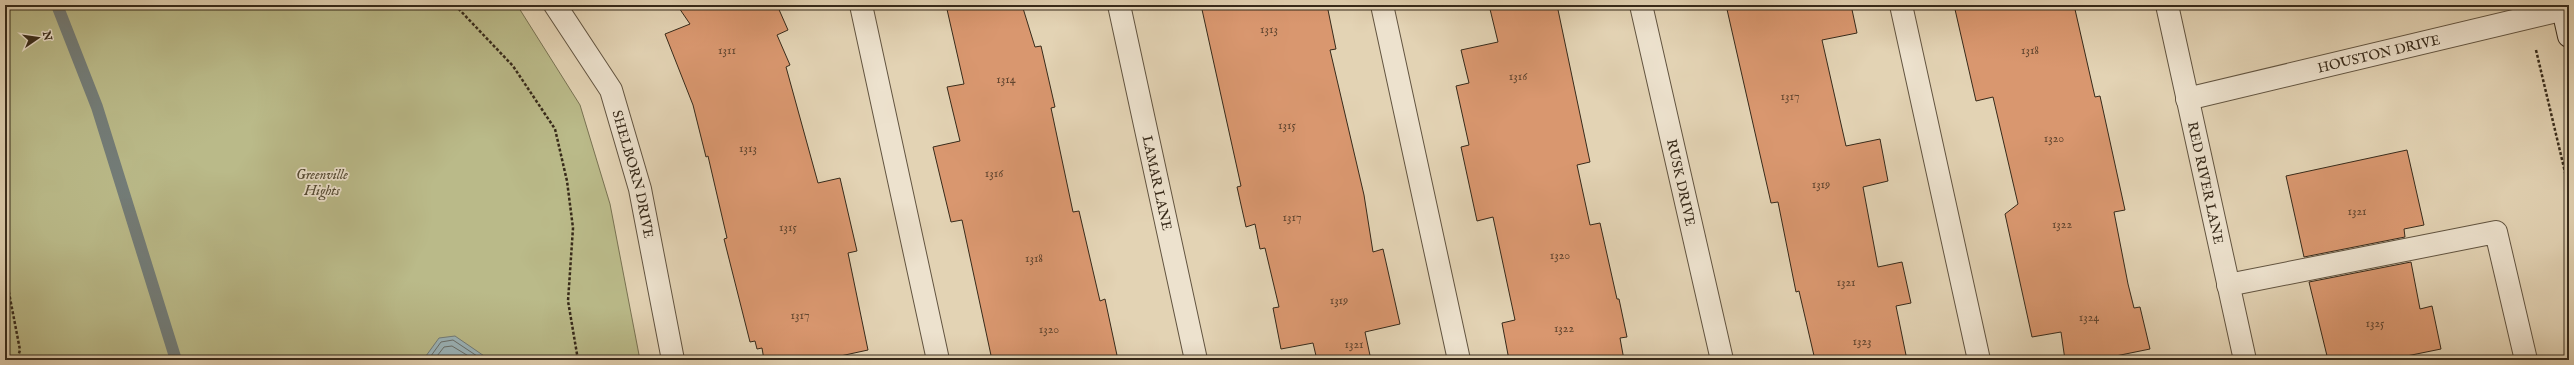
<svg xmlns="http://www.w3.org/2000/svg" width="2574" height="365" font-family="'IM FELL English',serif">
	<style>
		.green { fill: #baba89; stroke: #787252 }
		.water { fill: #9bb4b9; stroke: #737d79 }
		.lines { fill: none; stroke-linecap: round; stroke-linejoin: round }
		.shore { stroke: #696f6a; stroke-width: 1 }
		.stream { stroke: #737d79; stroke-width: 12 }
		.building { fill: #d9976f; stroke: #372a1a }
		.lane-casing { stroke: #625440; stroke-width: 24 }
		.street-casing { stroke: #625440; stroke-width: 24 }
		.secondary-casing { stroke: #372a1a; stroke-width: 24 }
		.path { stroke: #372a1a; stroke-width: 2.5; stroke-dasharray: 3 2; stroke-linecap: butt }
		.lane { stroke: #ede2ce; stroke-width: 22 }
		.street { stroke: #ede2ce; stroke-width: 22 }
		.secondary { stroke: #ede2ce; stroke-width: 22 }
		.labels { text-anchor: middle; stroke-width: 3.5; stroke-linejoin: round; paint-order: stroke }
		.number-label { font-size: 12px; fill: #60452f }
		.street-label { font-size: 14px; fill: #372a1a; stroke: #ede2ce }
		.park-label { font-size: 14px; font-style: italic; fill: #514730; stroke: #ede2ce }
	</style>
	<rect width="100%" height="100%" fill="#e3d3b4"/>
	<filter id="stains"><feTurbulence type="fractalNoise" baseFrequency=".005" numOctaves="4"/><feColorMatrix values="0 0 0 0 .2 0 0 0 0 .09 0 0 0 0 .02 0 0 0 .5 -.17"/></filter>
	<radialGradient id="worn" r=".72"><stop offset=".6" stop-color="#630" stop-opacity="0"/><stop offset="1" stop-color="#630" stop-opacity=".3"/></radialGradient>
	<path class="green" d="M5 5H517L580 105 610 204 640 360H5Z"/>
	<path class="water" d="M455 336 490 360H423L439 338Z"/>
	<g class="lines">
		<path class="shore" d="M428 360 441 342 453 340 483 360
			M434 360 444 347 452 346 475 360"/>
		<path class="stream" d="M57 5 97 107 176 360"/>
	</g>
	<path class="building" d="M677 5H777L788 30 777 35 790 65 786 67 818 183 840 178 857 251 848 253 868 350 822 360H764L762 348 757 349 755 341 750 342 724 239 727 238 708 156 706 157 693 105 665 34 690 24Z
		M946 5H1022L1035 47 1041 46 1055 107 1051 108 1073 212 1079 211 1100 301 1105 299 1118 360H992L962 220 951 222 933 147 960 141 947 87 964 84Z
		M1201 5H1327L1336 49 1330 50 1364 195 1373 252 1383 249 1400 324 1365 332 1371 360H1317L1313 343 1281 349 1273 308 1279 307 1265 248 1260 249 1255 224 1246 227 1237 187 1241 186Z
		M1489 5H1557L1590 162 1577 165 1590 225 1600 223 1617 299H1619L1627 337 1620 338 1624 360H1509L1502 323 1515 320 1493 217 1477 221 1461 147 1469 145 1456 86 1469 83 1461 50 1498 42Z
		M1726 5H1851L1857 33 1822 40 1846 146 1880 139 1888 181 1863 187 1878 267 1902 262 1911 303 1896 306 1907 360H1815L1799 291 1796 292 1778 202 1771 203Z
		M1954 5H2074L2095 97 2100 96 2125 210 2114 212 2128 284 2134 308 2140 307 2150 349 2096 360H2065L2061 332 2032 337 2005 214 2018 204 1993 97 1976 101Z
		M2407 150 2424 225 2404 229 2405 237 2304 257 2286 176Z
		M2411 262 2420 309 2432 306 2441 349 2387 360H2328L2309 282Z"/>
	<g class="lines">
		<defs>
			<path id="lane" d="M861 5 938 360
				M1382 5 1459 360
				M1901 5 1979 360
				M2228 285 2496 232 2526 360"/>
			<g id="street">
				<path id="s1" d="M555 5 611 90 640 189 673 360"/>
				<path id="s2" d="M1119 5 1196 360"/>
				<path id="s3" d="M1641 5 1722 360"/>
				<path id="s4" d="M2167 5 2245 360"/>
				<path id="s5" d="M2187 99 2569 8"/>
			</g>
			<path id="secondary" d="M2562 5 2569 36"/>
		</defs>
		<use href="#lane" class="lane-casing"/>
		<use href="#street" class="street-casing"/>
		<use href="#secondary" class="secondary-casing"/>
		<path class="path" d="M455 5 513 66 555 129 567 181 573 228 568 301 578 360
			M2536 50 2569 189
			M5 272 20 350 17 360"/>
		<use href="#lane" class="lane"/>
		<use href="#street" class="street"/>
		<use href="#secondary" class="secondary"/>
	</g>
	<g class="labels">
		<g class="number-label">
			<text x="1269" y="33">1313</text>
			<text x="727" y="54">1311</text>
			<text x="2030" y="54">1318</text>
			<text x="1518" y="80">1316</text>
			<text x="1006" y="83">1314</text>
			<text x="1790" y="100">1317</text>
			<text x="1287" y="129">1315</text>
			<text x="2054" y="142">1320</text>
			<text x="748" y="152">1313</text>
			<text x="994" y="177">1316</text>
			<text x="1821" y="188">1319</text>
			<text x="2357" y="215">1321</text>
			<text x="1292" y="221">1317</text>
			<text x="2062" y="228">1322</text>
			<text x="788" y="231">1315</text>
			<text x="1560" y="259">1320</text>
			<text x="1034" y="262">1318</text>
			<text x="1846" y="286">1321</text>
			<text x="1339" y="304">1319</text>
			<text x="800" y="319">1317</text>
			<text x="2089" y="321">1324</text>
			<text x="2375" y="327">1325</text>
			<text x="1564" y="332">1322</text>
			<text x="1049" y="333">1320</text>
			<text x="1862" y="345">1323</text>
			<text x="1354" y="348">1321</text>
		</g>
		<g class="street-label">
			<text dy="5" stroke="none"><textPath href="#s5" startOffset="197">HOUSTON DRIVE</textPath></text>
			<text dy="5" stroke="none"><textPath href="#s1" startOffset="189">SHELBORN DRIVE</textPath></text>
			<text dy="5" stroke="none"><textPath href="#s2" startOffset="182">LAMAR LANE</textPath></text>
			<text dy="5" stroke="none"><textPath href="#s3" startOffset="182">RUSK DRIVE</textPath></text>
			<text dy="5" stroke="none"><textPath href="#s4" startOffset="182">RED RIVER LANE</textPath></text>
		</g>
		<g class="park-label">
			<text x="322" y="179">Greenville<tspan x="322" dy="16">Hights</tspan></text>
		</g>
	</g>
	<rect width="2574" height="365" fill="none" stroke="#e3d3b4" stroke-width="20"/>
	<rect x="6" y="6" width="2562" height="353" fill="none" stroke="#372a1a" stroke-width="2"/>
	<rect x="10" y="10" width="2554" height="345" fill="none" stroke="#372a1a"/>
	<g transform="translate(38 38) rotate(77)" stroke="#ede2ce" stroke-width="3" paint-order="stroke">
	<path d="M0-3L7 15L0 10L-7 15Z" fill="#372a1a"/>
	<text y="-6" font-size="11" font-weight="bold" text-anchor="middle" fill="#372a1a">N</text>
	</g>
	<rect width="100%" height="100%" filter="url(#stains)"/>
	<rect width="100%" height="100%" fill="url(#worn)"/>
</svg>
